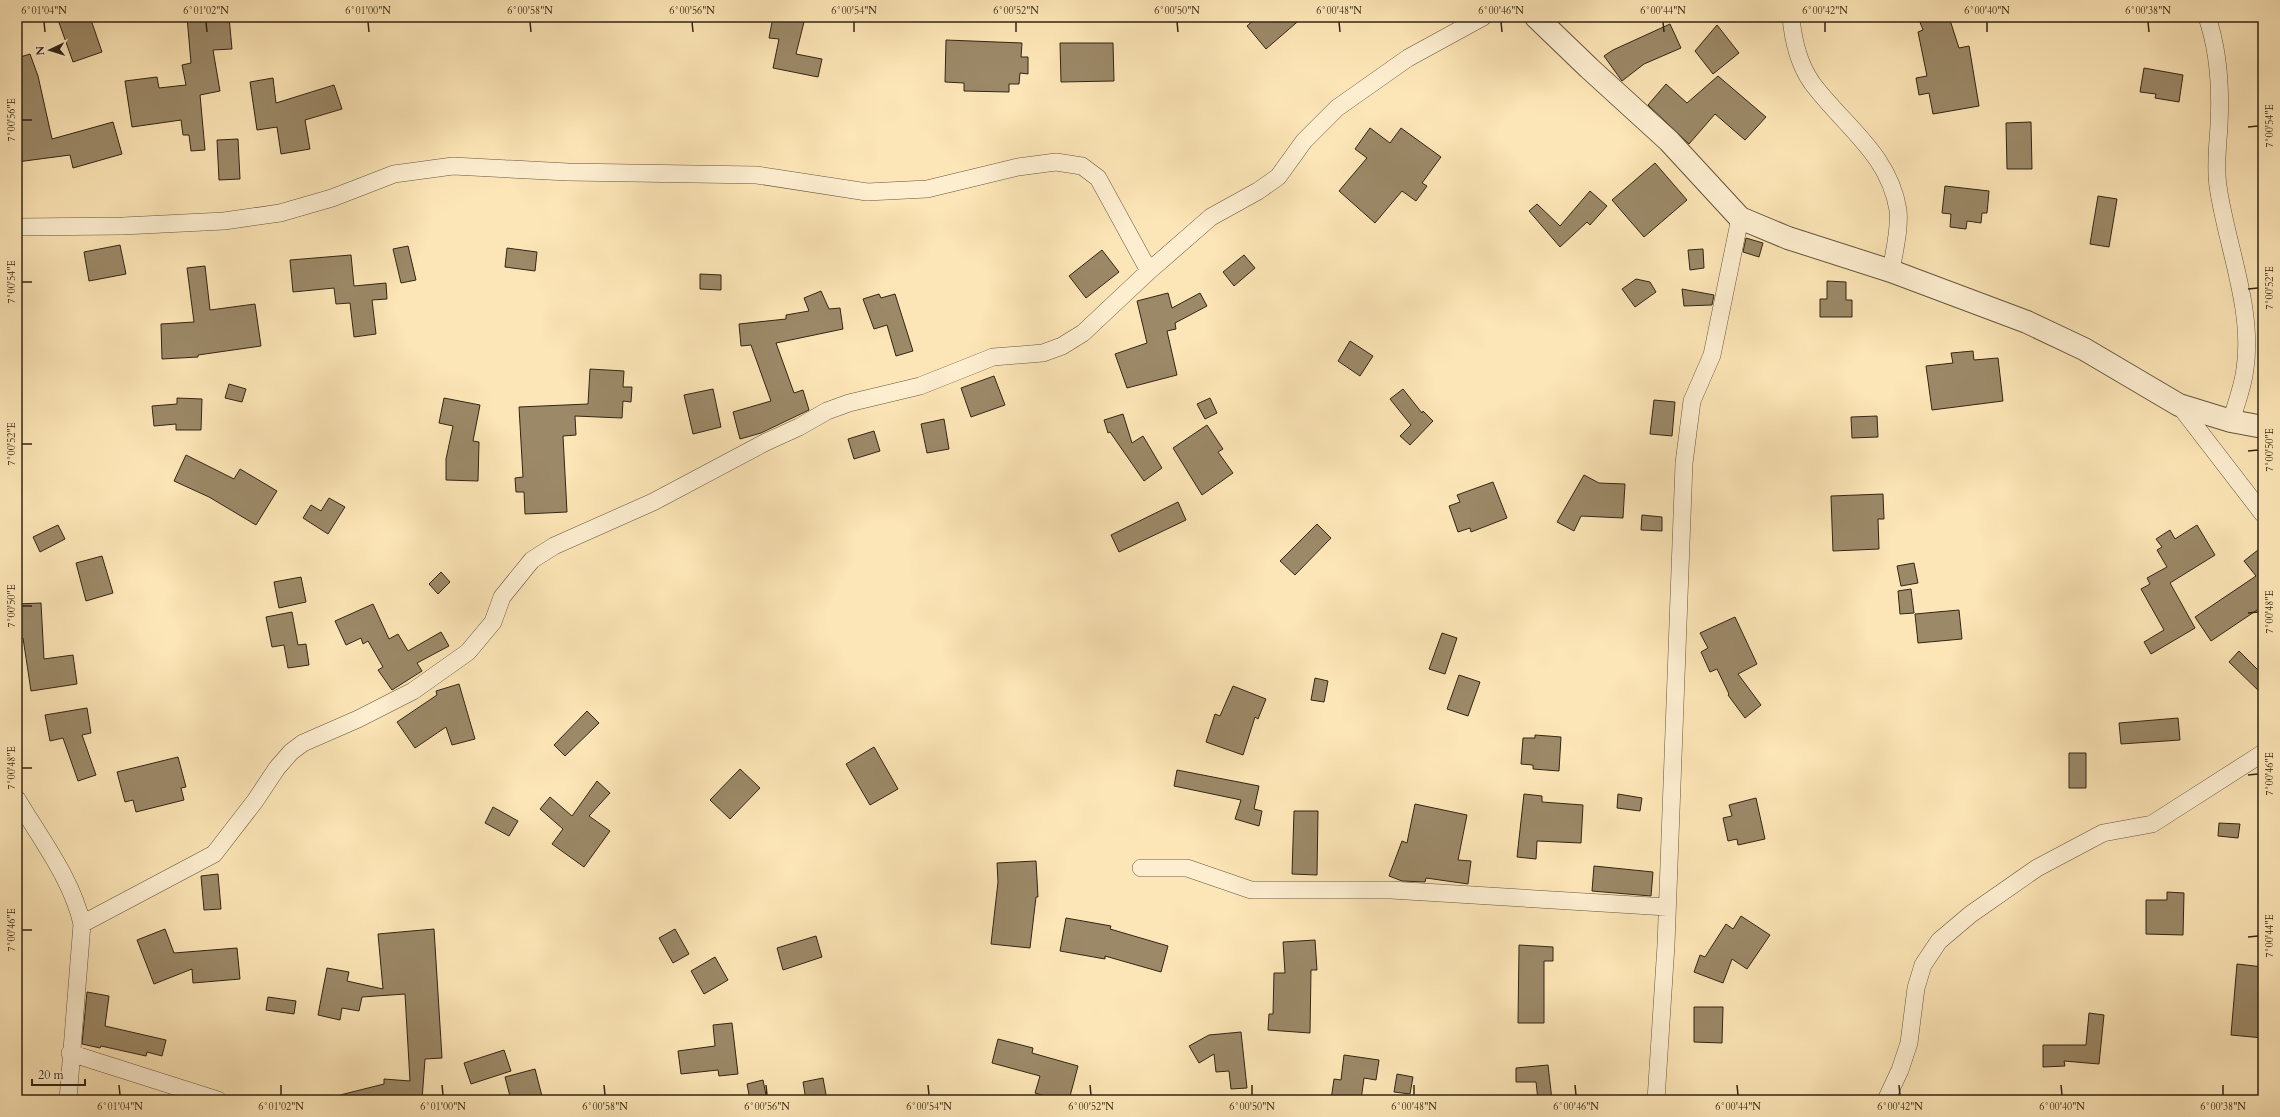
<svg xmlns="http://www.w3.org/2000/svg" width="2280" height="1117" font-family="Cardo,serif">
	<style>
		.building { fill: #9c8968; stroke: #332514 }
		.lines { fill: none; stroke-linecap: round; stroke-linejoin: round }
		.minor-casing { stroke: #65553c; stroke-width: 18 }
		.tertiary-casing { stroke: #65553c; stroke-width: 24 }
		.minor { stroke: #fdeed0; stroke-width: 17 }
		.tertiary { stroke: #fdeed0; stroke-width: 22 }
		.ticks { fill: none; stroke: #332514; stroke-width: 1.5 }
		.neatline { fill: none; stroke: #332514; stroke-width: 1.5 }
		.ticks-label { font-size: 10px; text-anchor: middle; fill: #332514 }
	</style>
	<rect width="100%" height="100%" fill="#fce5b6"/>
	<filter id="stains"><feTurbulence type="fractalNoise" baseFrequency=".005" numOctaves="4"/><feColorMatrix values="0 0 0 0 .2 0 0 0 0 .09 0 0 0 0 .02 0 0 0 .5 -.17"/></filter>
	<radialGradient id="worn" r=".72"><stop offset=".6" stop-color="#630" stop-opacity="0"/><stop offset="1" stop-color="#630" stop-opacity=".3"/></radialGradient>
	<path class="building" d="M57 17H90L102 52 73 62Z
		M187 17H229L232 49 213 50 220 91 200 95 205 150 191 151 189 135H183L181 120 132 127 125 81 157 77 159 88 186 85 182 65 191 63Z
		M773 17 804 22 796 54 822 59 818 77 773 68 779 39 769 38Z
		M1257 17H1303L1266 49 1247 26Z
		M1918 17H1949L1959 48 1969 46 1979 106 1933 114 1929 93 1919 95 1916 78 1927 76 1918 32 1923 30Z
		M1670 24 1681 48 1644 64 1622 81 1604 56 1613 50Z
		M1717 25 1739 53 1713 74 1695 51Z
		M946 40 1022 43 1021 57H1028V74L1020 73 1019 84H1009V92L964 91V83L945 82Z
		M1060 43H1113L1114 81 1061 82Z
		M30 54 38 76 52 139 113 122 122 154 73 168 70 155 17 162V58Z
		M2144 68 2183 75 2179 102 2155 98 2156 94 2140 92Z
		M1718 76 1766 117 1745 140 1715 114 1689 144 1648 105 1666 84 1687 103Z
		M273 78 276 103 334 85 342 109 305 120 310 149 281 154 277 127 257 130 250 82Z
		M2031 122 2032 169H2007L2006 123Z
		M1370 128 1390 143 1401 128 1441 157 1422 183 1427 186 1416 201 1402 191 1375 223 1339 191 1367 158 1355 149Z
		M238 139 240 179 219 180 217 140Z
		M1655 163 1687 200 1644 237 1612 200Z
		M1945 186 1989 191 1987 213H1982L1981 223 1967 221 1966 229 1950 227 1951 214 1942 213Z
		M1590 191 1607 206 1590 225 1587 222 1560 247 1529 211 1537 204 1560 226Z
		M2098 196 2117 199 2109 247 2090 244Z
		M1746 238 1763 243 1759 257 1743 252Z
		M120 245 126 274 89 281 84 252Z
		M408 246 416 280 401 283 393 249Z
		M507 248 537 252 535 271 505 267Z
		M1703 249 1704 268 1690 270 1688 250Z
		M1102 250 1119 272 1086 298 1069 276Z
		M351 255 354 286 386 283 387 299 372 300 376 334 354 337 350 303 336 304 334 288 293 292 290 260Z
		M1244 255 1255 268 1234 286 1223 272Z
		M205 266 210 310 255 304 261 346 198 355V357L162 359 161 324 194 322 187 268Z
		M700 274 721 275V290L700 289Z
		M1636 279 1650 282 1656 292 1635 307 1622 289Z
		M1827 281 1846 282V300H1852V317H1820V299H1827Z
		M1682 289 1714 295 1712 305 1684 306Z
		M821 291 829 309 840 308 843 329 776 343 794 393 803 390 809 410 761 433 740 439 733 412 771 401 751 345 741 346 739 324 786 319V315L809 311 804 298Z
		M1168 293 1172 308 1200 293 1207 306 1175 323 1176 329 1167 331 1177 375 1127 388 1115 354 1147 343 1137 301Z
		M879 294 881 298 895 294 913 351 896 356 887 325 874 329 863 299Z
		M1350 341 1373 356 1360 376 1338 361Z
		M1973 351 1974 360 1998 358 2003 401 1932 410 1926 366 1953 363 1951 353Z
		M590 369 624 371 623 387H632L631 402 623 401 622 418 575 416 576 435 563 436 567 512 525 514 524 492H516L515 478 523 477 519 407 588 404Z
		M994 376 1005 405 971 417 961 388Z
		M229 384 246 389 242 402 225 398Z
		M713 389 721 427 693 434 684 395Z
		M1403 389 1422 413 1423 411 1433 421 1410 445 1400 436 1411 425 1390 399Z
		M177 398 202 399 201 430H176V424L154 426 152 406 177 404Z
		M444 398 480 405 473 441 479 442 478 481 446 480V459L453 426 439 423Z
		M1210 398 1217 413 1205 419 1197 404Z
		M1654 400 1675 402 1672 436 1650 434Z
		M1123 414 1132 443 1143 436 1162 468 1144 481 1110 432 1108 433 1104 420Z
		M1877 416 1878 437 1852 438 1851 417Z
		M944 419 949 449 927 453 921 424Z
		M1207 425 1223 449 1218 452 1233 473 1202 495 1173 448Z
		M874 431 880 451 854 459 848 439Z
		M186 455 234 479 240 469 277 491 256 525 209 497 174 481Z
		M1584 475 1599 483 1625 484 1623 518 1581 516 1574 531 1557 522Z
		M1493 482 1507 518 1471 532 1470 528 1458 532 1449 506 1460 502 1457 495Z
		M1883 494 1884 519H1878L1879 549 1833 551 1831 496Z
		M329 498 345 507 328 534 303 518 311 505 321 511Z
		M1178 502 1186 520 1119 552 1111 535Z
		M1642 515 1662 517V531L1641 530Z
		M1317 524 1331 538 1295 575 1280 561Z
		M58 525 65 539 40 552 33 537Z
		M2197 525 2215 555 2170 583 2195 628 2151 654 2144 642 2164 630 2141 589 2150 584 2147 578 2167 567 2157 550 2162 547 2156 539 2170 530 2175 539Z
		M2263 546V585L2258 579 2263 587V606L2211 641 2195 617 2256 576 2244 561Z
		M102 556 113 593 86 601 76 563Z
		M1914 563 1918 583 1901 586 1897 566Z
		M441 572 450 582 438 594 429 584Z
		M301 577 306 602 279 608 274 582Z
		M1911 589 1914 613 1900 614 1898 591Z
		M41 603 44 659 73 655 77 684 31 691 23 638H17V604Z
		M373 604 389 639 398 634 408 651 441 632 449 646 417 663 422 671 392 690 378 670 383 667 368 641 363 644 361 638 346 645 335 621Z
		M1959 610 1962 639 1918 643 1915 614Z
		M292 612 298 645 306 644 309 665 288 668 284 645 272 647 266 617Z
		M1735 617 1757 664 1738 674 1761 705 1745 718 1728 695 1729 694 1717 669 1710 672 1701 652 1708 648 1700 633Z
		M1442 633 1457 638 1445 674 1429 669Z
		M2239 651 2263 675V695L2229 662Z
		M1459 675 1480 682 1468 716 1447 709Z
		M1315 678 1328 681 1324 702 1311 700Z
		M459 684 475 739 452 745 446 727 415 748 397 722 437 695 436 691Z
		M1233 686 1266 699 1258 719 1255 717 1243 755 1206 742 1215 714 1220 716Z
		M87 708 91 733 82 735 96 775 78 781 63 738 50 741 45 715Z
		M587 711 599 723 565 756 554 745Z
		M2178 718 2180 740 2121 744 2119 723Z
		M1535 735 1561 737 1559 771 1533 769V765L1521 764 1523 738H1535Z
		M874 747 898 789 870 805 846 764Z
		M2069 753H2086V788H2069Z
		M178 757 186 787 181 788 184 800 136 812 133 800 125 802 117 772Z
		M740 769 760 788 730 819 710 800Z
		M1177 770 1259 786 1254 809 1262 811 1259 826 1235 819 1241 800 1174 786Z
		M597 781 610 793 589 816 610 831 584 867 552 844 563 829 540 809 550 797 572 816Z
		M1524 794 1542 796V802L1583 805 1581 843 1537 841 1536 859 1517 857Z
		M1618 794 1642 798 1640 811 1617 808Z
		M1756 798 1765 839 1738 845 1737 839 1728 841 1723 818 1732 816 1729 805Z
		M1415 804 1467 815 1458 860 1471 861 1468 884 1426 878 1425 882 1402 881 1389 876 1402 841 1407 843Z
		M493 807 518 821 509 836 485 823Z
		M1294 811H1318L1317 875 1292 874Z
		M2219 823 2240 824 2238 838 2218 836Z
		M1036 861 1038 897H1036L1030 948 991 944 998 882 997 863Z
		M1594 866 1653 872 1651 896 1592 891Z
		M218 874 221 909 204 910 201 876Z
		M2167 892 2184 893 2183 935 2146 934V900H2167Z
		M1741 916 1770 935 1747 969 1732 959 1723 983 1694 972 1700 955 1705 957 1726 924 1733 929Z
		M1066 918 1111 926 1110 929 1168 946 1161 972 1105 956V959L1060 951Z
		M165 929 174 953 237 948 240 979 193 983 192 969 154 984 137 940Z
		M434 929 442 1058 425 1059 422 1100H341L340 1095 384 1084V1079L410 1081 405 994 362 997 359 1011 342 1008 340 1020 318 1015 327 968 349 972 347 981 383 989 378 934Z
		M675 929 689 954 673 963 659 938Z
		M816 936 822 957 783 970 777 948Z
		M1315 940 1317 970H1311L1310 1033 1268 1030 1269 1014H1273L1274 973H1285L1283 942Z
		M1519 945 1553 947V961H1544V1023H1518Z
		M715 957 728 980 704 994 691 971Z
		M2237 964 2263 967V1038L2231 1035Z
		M87 992 109 996 105 1026 166 1040 162 1056 147 1052 146 1056 101 1046 100 1048 82 1044Z
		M268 997 296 1001 294 1014 266 1010Z
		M1694 1007H1723L1722 1043 1694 1042Z
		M2089 1013 2104 1015 2099 1064 2064 1061 2065 1066 2043 1067V1045H2086Z
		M732 1023 738 1074 719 1076 718 1070 681 1074 678 1051 715 1046 713 1025Z
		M1241 1032 1247 1088 1231 1089 1229 1071 1216 1072 1214 1054 1199 1063 1189 1046 1209 1035Z
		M998 1039 1033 1048 1032 1053 1078 1066 1069 1100H1058L1035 1093 1040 1076 992 1063Z
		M504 1050 511 1071 471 1084 464 1063Z
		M1344 1055 1379 1060 1376 1080 1364 1078 1361 1100H1331L1334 1079 1341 1080Z
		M1548 1065 1552 1100H1538L1536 1082H1516V1068Z
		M535 1069 543 1100H511L505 1077Z
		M1397 1074 1413 1077 1410 1094 1394 1092Z
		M823 1078 827 1100H806L803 1082Z
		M763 1080 767 1100H750L747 1084Z"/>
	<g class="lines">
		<defs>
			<path id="minor" d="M1791 17C1793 40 1798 63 1812 83 1844 126 1889 154 1898 210 1900 230 1894 252 1891 271
				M2207 17C2219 52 2221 88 2219 125 2218 145 2215 165 2218 186 2226 244 2254 309 2245 369 2243 387 2236 404 2231 421
				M17 227 123 226 224 221 280 213 332 198 394 174 453 166 568 172 757 175 867 192 927 189 1018 167 1056 162 1082 166 1098 178 1149 271
				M2179 405 2263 514
				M17 799C40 838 72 879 82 924L68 1100
				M1141 868H1187L1251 890H1391L1667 907
				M82 924 214 854 255 801 277 768 291 752 303 743 358 719 413 691 468 652 493 622 502 597 532 560 554 546 653 502 766 442 799 427 827 411 849 403 920 386 993 357 1043 353 1062 346 1083 333 1149 271 1211 217 1258 191 1278 177 1304 141 1337 108 1408 58 1483 17
				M70 1053 218 1100
				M1656 1100 1666 945 1684 463 1692 401 1712 355 1740 218
				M1886 1100 1900 1070 1909 1043 1916 988 1923 965 1939 941 1971 914 2037 868 2103 833 2152 824 2263 753"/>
			<path id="tertiary" d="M1536 17 1589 68 1669 141 1740 218 1788 238 1891 271 2027 322 2084 349 2179 405 2231 421 2263 427"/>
		</defs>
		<use href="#minor" class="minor-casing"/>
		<use href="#tertiary" class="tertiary-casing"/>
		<use href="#minor" class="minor"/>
		<use href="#tertiary" class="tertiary"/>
	</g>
	<path class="ticks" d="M44 22 45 32M206 22 207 32M368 22 369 32M530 22 531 32M692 22 693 32M854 22V32M1016 22V32M1177 22 1178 32M1339 22 1340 32M1501 22 1502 32M1663 22 1664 32M1825 22V32M1987 22V32M2148 22 2149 32M22 120H32M2248 127 2258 126M22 282H32M2248 289 2258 288M22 444H32M2248 451 2258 450M22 606H32M2248 613 2258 612M22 768H32M2248 775 2258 774M22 930H32M2248 937 2258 936M119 1085 120 1095M281 1085V1095M442 1085 443 1095M604 1085 605 1095M766 1085 767 1095M928 1085 929 1095M1090 1085 1091 1095M1252 1085V1095M1414 1085V1095M1575 1085 1576 1095M1737 1085 1738 1095M1899 1085 1900 1095M2061 1085 2062 1095M2223 1085V1095"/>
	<rect width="2280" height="1117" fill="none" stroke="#fce5b6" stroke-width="44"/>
	<g transform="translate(50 50) rotate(266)" stroke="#fdeed0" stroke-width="3" paint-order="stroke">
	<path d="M0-3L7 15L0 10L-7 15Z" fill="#332514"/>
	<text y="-6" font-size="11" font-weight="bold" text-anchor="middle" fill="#332514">N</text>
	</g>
	<path d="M32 1079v6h53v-6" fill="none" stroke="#332514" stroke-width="2"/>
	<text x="38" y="1079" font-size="12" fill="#332514" stroke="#fdeed0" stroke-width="3" paint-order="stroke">20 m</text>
	<rect x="22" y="22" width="2236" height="1073" class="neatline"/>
	<g class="ticks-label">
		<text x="44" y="14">6°01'04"N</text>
		<text x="206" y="14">6°01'02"N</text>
		<text x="368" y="14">6°01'00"N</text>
		<text x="530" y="14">6°00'58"N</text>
		<text x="692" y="14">6°00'56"N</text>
		<text x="854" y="14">6°00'54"N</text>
		<text x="1016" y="14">6°00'52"N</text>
		<text x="1177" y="14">6°00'50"N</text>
		<text x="1339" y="14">6°00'48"N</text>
		<text x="1501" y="14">6°00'46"N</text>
		<text x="1663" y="14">6°00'44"N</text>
		<text x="1825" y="14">6°00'42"N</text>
		<text x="1987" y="14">6°00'40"N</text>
		<text x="2148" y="14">6°00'38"N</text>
		<text transform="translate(11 120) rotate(-90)" y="4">7°00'56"E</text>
		<text transform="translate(2269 126) rotate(-90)" y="4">7°00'54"E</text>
		<text transform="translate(11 282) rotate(-90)" y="4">7°00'54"E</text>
		<text transform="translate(2269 288) rotate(-90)" y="4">7°00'52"E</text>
		<text transform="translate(11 444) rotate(-90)" y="4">7°00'52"E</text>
		<text transform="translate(2269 450) rotate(-90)" y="4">7°00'50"E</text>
		<text transform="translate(11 606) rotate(-90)" y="4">7°00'50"E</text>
		<text transform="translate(2269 612) rotate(-90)" y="4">7°00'48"E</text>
		<text transform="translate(11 768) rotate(-90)" y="4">7°00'48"E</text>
		<text transform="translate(2269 774) rotate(-90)" y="4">7°00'46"E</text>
		<text transform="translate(11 930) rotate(-90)" y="4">7°00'46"E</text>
		<text transform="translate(2269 936) rotate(-90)" y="4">7°00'44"E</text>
		<text x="120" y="1110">6°01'04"N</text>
		<text x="281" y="1110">6°01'02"N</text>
		<text x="443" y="1110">6°01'00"N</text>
		<text x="605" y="1110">6°00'58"N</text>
		<text x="767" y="1110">6°00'56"N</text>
		<text x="929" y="1110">6°00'54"N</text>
		<text x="1091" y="1110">6°00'52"N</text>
		<text x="1252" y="1110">6°00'50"N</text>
		<text x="1414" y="1110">6°00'48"N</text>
		<text x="1576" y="1110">6°00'46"N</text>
		<text x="1738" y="1110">6°00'44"N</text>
		<text x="1900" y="1110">6°00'42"N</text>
		<text x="2062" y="1110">6°00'40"N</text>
		<text x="2223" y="1110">6°00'38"N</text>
	</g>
	<rect width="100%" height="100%" filter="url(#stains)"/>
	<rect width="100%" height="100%" fill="url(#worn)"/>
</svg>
